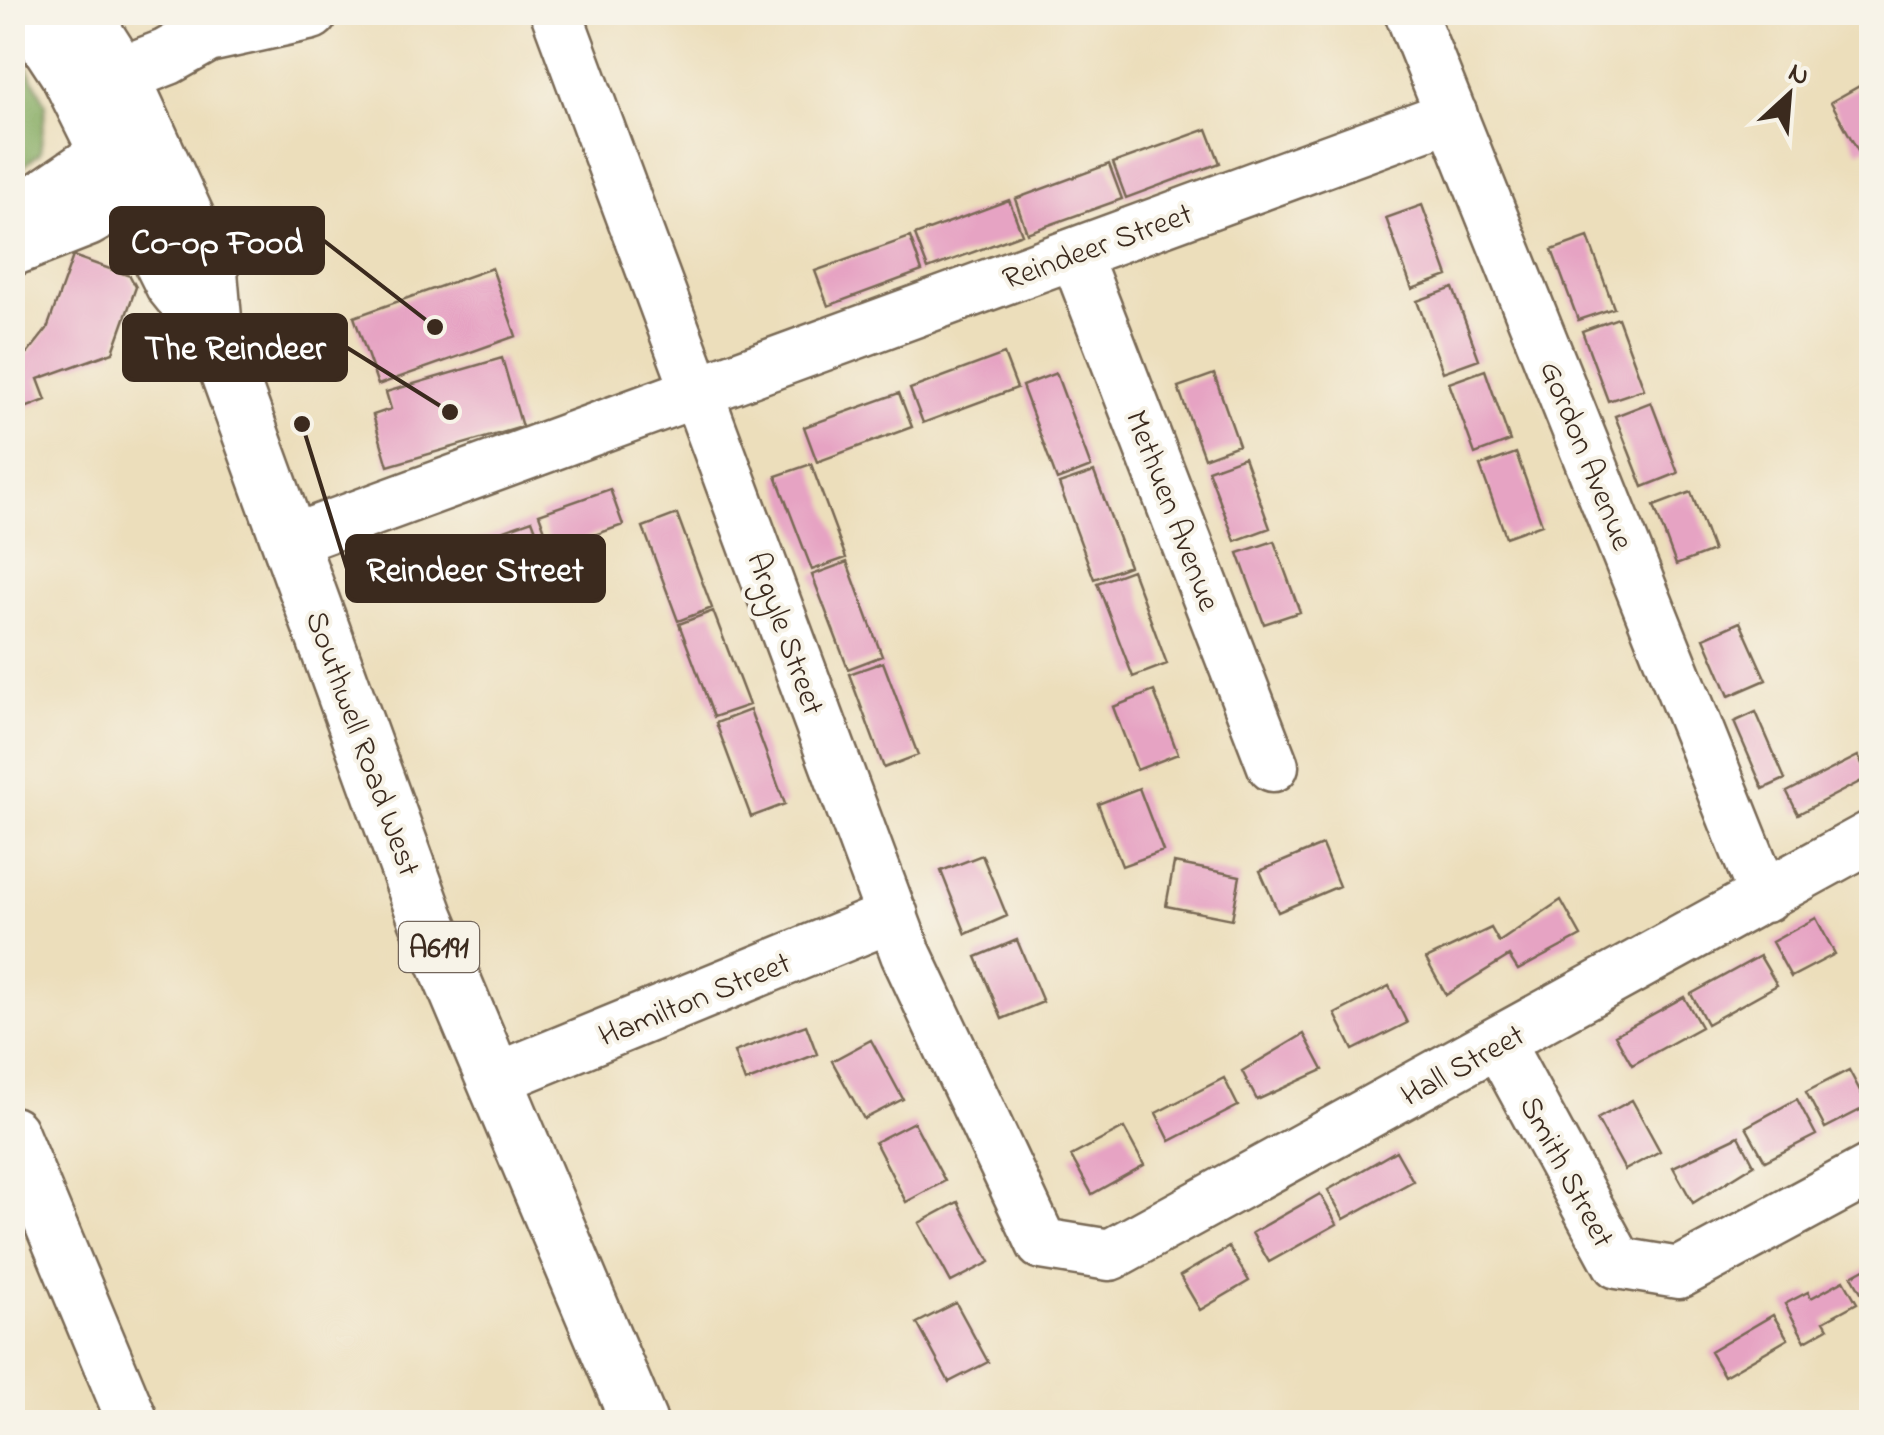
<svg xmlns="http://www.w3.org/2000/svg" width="1884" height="1435" font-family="'Indie Flower',sans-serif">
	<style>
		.forest { fill: #84aa61; stroke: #606a40; stroke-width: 2.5 }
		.building { fill: #e6a3c3 }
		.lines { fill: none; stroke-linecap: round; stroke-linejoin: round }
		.minor-casing { stroke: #796955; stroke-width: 55 }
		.major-casing { stroke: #796955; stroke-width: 60 }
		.minor { stroke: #fff; stroke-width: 50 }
		.major { stroke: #fff; stroke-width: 55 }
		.labels { text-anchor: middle; stroke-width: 8; stroke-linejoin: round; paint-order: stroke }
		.shield { fill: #f7f3e8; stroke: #73665b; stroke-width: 2.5 }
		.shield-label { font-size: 30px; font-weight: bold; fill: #3b2a1e }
		.street-label { font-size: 32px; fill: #3b2a1e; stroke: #f7f3e8 }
		.leader { fill: none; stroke: #3b2a1e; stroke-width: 4 }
		.callout-dot { fill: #3b2a1e; stroke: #f7f3e8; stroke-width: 4 }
		.callout { fill: #3b2a1e; stroke: #3b2a1e; stroke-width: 4 }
		.callout-label { font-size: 35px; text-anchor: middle; font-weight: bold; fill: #fff }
	</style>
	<rect width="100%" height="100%" fill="#f7f3e8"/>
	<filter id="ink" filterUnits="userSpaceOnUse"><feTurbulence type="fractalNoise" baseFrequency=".01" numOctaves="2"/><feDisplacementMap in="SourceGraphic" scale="20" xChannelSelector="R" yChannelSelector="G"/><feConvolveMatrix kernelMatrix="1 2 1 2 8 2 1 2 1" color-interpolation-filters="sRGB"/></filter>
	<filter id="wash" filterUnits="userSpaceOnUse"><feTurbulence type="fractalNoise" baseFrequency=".0048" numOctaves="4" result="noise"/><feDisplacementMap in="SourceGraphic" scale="40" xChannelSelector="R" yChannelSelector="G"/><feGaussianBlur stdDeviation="2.25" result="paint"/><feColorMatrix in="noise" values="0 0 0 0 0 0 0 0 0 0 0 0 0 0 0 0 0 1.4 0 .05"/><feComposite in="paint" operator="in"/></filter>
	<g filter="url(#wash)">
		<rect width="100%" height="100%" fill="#ecdebb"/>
		<path class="forest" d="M12 38 46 104 40 153 13 175Z"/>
		<g id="blocks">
			<path class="building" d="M1872 79V144L1858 151 1831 102Z
				M1207 129 1220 163 1126 198 1113 163Z
				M1109 164 1122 199 1027 233 1015 199Z
				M1009 200 1022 234 928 269 915 235Z
				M1422 205 1448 276 1412 289 1386 218Z
				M910 237 922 271 828 306 815 271Z
				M1588 237 1614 308 1578 320 1552 250Z
				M73 256 130 276 136 287 113 352 38 379 46 400 12 413V358L28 353 47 329Z
				M492 268 516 336 378 385 354 317Z
				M1453 288 1479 359 1443 372 1417 301Z
				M1618 318 1644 389 1608 401 1582 331Z
				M1004 354 1017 388 923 423 910 389Z
				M502 358 522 427 388 466 373 415 391 409 386 392Z
				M1485 370 1510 441 1475 454 1449 383Z
				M1056 373 1091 467 1057 480 1022 386Z
				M1214 374 1239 445 1204 458 1178 387Z
				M899 393 912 427 817 462 804 427Z
				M1651 402 1678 473 1643 487 1615 416Z
				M1516 453 1542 524 1506 537 1480 466Z
				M1244 457 1270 528 1235 541 1208 470Z
				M811 464 846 558 812 570 776 476Z
				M1094 472 1129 566 1094 579 1059 484Z
				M610 489 623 525 552 550 539 514Z
				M1691 492 1713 551 1676 565 1654 506Z
				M677 514 712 608 678 621 643 527Z
				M532 520 553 575 516 588 506 558 414 592 405 566Z
				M1274 541 1300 612 1264 624 1238 553Z
				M847 562 882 656 848 669 812 575Z
				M1132 570 1167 664 1133 677 1097 583Z
				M713 611 749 705 714 717 679 624Z
				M1740 622 1766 680 1729 696 1704 638Z
				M883 662 918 755 884 768 849 674Z
				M1154 691 1178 754 1137 770 1113 707Z
				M750 710 785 804 751 817 716 723Z
				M1756 712 1785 779 1763 789 1734 722Z
				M1858 756 1869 777 1798 814 1787 792Z
				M1139 788 1163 851 1122 866 1098 804Z
				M1322 845 1339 886 1278 912 1260 871Z
				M982 855 1007 916 966 934 941 871Z
				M1174 863 1240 876 1232 919 1166 906Z
				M1561 900 1581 936 1518 970 1509 956 1446 995 1426 959 1491 928 1499 942Z
				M1816 918 1835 954 1791 977 1772 942Z
				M1017 940 1043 1002 1002 1019 976 957Z
				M1760 956 1777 985 1707 1024 1691 994Z
				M1389 986 1407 1023 1353 1050 1335 1014Z
				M1684 997 1701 1027 1632 1065 1615 1035Z
				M806 1025 817 1054 745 1082 734 1052Z
				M1304 1034 1323 1070 1257 1100 1242 1071Z
				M871 1040 903 1099 864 1119 832 1061Z
				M1849 1070 1868 1106 1825 1128 1806 1092Z
				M1224 1078 1238 1106 1170 1141 1156 1113Z
				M1797 1099 1816 1135 1765 1161 1746 1127Z
				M1632 1100 1660 1151 1625 1170 1597 1119Z
				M914 1122 945 1181 906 1202 875 1142Z
				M1124 1128 1144 1165 1092 1194 1071 1156Z
				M1739 1136 1754 1165 1693 1203 1673 1167Z
				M1396 1151 1413 1181 1344 1219 1328 1190Z
				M1320 1194 1337 1224 1269 1262 1252 1233Z
				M958 1202 990 1262 951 1282 919 1223Z
				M1229 1247 1249 1281 1200 1310 1180 1276Z
				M1872 1265V1295L1865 1299 1852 1276Z
				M1844 1280 1857 1303 1824 1321 1828 1328 1805 1341 1785 1304 1808 1292 1811 1298Z
				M956 1303 988 1362 949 1382 917 1323Z
				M1773 1315 1788 1339 1724 1376 1710 1352Z"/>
		</g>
	</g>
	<g filter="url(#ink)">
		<use href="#blocks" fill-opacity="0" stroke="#796955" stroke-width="2.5"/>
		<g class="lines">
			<defs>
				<path id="minor" d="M556 12 906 954 1042 1244 1110 1255 1872 836
					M1410 12 1765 897
					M1075 254 1273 766
					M292 540 1452 115
					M1499 1044 1618 1263 1679 1273 1872 1169
					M495 1079 893 916
					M12 1132 133 1422"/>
				<path id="major" d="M28 12 68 73 173 284 215 336
					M81 12 121 75 209 267 215 336 426 917 639 1422
					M87 88 167 57 206 35 310 12
					M12 227 30 207 140 132
					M12 248 86 219 161 177"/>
			</defs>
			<use href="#minor" class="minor-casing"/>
			<use href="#major" class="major-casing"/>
			<use href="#minor" class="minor"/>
			<use href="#major" class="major"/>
		</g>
	</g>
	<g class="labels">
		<rect class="shield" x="399" y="922" width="80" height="50" rx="8"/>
		<g class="shield-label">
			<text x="439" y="957">A6191</text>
		</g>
		<g class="street-label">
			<text transform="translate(1097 245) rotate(-20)" y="11">Reindeer Street</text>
			<text transform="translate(1588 455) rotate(68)" y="11">Gordon Avenue</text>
			<text transform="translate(1174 510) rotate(69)" y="11">Methuen Avenue</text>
			<text transform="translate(787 633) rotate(70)" y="11">Argyle Street</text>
			<text transform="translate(364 743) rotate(70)" y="11">Southwell Road West</text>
			<text transform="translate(694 998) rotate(-22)" y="11">Hamilton Street</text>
			<text transform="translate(1462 1064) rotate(-29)" y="11">Hall Street</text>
			<text transform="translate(1568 1171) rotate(62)" y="11">Smith Street</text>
		</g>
	</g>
	<path class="leader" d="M435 327L323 240M450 412L346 347M302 424L347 569"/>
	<g class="callout-dot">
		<circle cx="435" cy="327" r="10"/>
		<circle cx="450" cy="412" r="10"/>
		<circle cx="302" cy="424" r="10"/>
	</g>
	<g class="callout">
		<rect x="111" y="208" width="212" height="65" rx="10"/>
		<rect x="124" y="315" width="222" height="65" rx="10"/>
		<rect x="347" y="536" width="257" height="65" rx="10"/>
	</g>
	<g class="callout-label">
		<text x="217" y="253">Co-op Food</text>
		<text x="235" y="359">The Reindeer</text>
		<text x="475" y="581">Reindeer Street</text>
	</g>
	<rect width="1884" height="1435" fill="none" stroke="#f7f3e8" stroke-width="50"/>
	<g transform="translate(1789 95) rotate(26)" stroke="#f7f3e8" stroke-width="8" paint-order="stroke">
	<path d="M0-8L18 38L0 25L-18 38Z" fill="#3b2a1e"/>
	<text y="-15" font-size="28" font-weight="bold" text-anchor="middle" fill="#3b2a1e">N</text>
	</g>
</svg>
